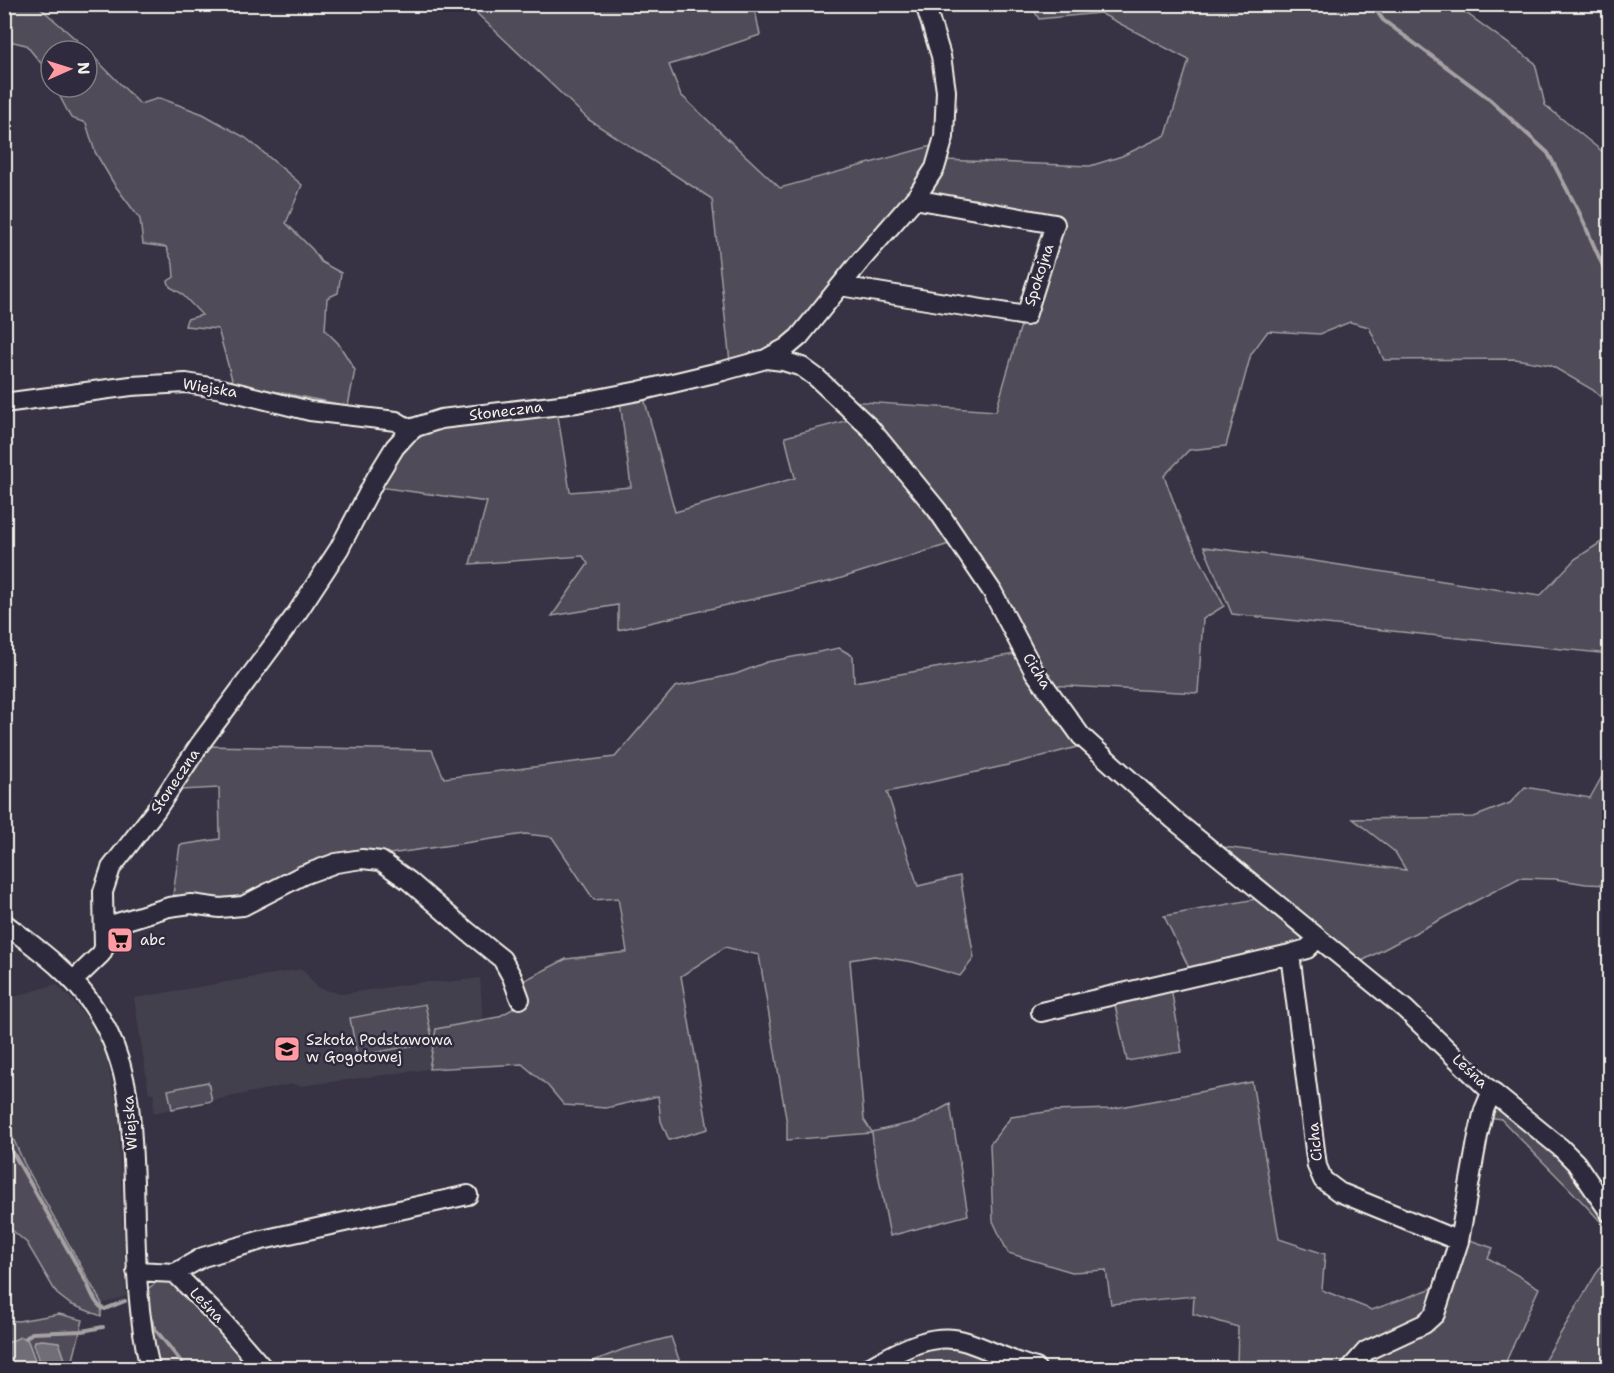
<svg xmlns="http://www.w3.org/2000/svg" width="1614" height="1373" font-family="'Shantell Sans',sans-serif">
	<style>
		.built { fill: #433f4e }
		.green { fill: #504b59; stroke: #a29ea0; stroke-width: 1.5 }
		.water { fill: #726e77; stroke: #a6a2a4; stroke-width: 1.5 }
		.lines { fill: none; stroke-linecap: round; stroke-linejoin: round }
		.stream { stroke: #a6a2a4; stroke-width: 4 }
		.minor-casing { stroke: #f4f1e8; stroke-width: 22 }
		.minor { stroke: #2f2a3d; stroke-width: 18 }
		.labels { text-anchor: middle; stroke-width: 5; stroke-linejoin: round; paint-order: stroke }
		.street-label { font-size: 15px; fill: #f4f1e8; stroke: #2f2a3d }
		.poi-label { font-size: 15px; fill: #f4f1e8; stroke: #2f2a3d; text-anchor: start }
	</style>
	<rect width="100%" height="100%" fill="#373244"/>
	<filter id="ink" filterUnits="userSpaceOnUse"><feTurbulence type="fractalNoise" baseFrequency=".0167" numOctaves="2"/><feDisplacementMap in="SourceGraphic" scale="12" xChannelSelector="R" yChannelSelector="G"/><feConvolveMatrix kernelMatrix="1 2 1 2 8 2 1 2 1" color-interpolation-filters="sRGB"/></filter>
	<g filter="url(#ink)">
		<path class="built" d="M302 969 318 988 342 994 423 982H447L480 978 483 1020 436 1029 429 1069 301 1086 292 1084 153 1113 154 1093 149 1094 134 998Z
			M56 984 72 1000 95 1028 110 1062 108 1064 118 1111 126 1296 102 1304 24 1163 5 1120 4 1000Z"/>
		<path class="green" d="M5 5H37L79 42 140 104 160 98 203 114 246 138 302 185 286 223 313 250 321 262 341 273 338 293 327 298 325 330 338 343 355 370 348 406 233 383 218 329 185 326 187 319 202 315 181 293 170 287 168 281 174 277 173 264 166 247 143 244 140 219 114 184 95 152 86 123 71 118 55 87H87V51H51V80L45 68 26 45 5 40Z
			M468 5H754L760 35 669 65 681 95 780 188 935 145 929 165 914 189 787 340 764 354 730 362 712 199 589 120Z
			M1031 5H1455L1535 63 1545 105 1609 157V405L1593 390 1550 365 1515 359 1384 360 1369 327 1350 322 1320 334 1268 331 1251 354 1226 446 1189 450 1164 476 1182 524 1224 606 1203 619 1198 693 1048 685 1004 595 952 517 850 401 996 411 1050 225 926 195 944 160 1090 166 1122 156 1166 135 1189 60 1100 13 1039 19Z
			M643 394 675 512 795 478 785 437 852 419 888 461 949 544 832 581 618 630V605L552 616 588 564 583 556 470 564 487 502 378 487 418 430 557 410 570 492 631 487 620 401Z
			M1609 537V654L1232 614 1204 547 1301 559 1540 596 1575 559Z
			M839 648 853 656 854 682 1015 654 1085 745 1008 765 887 792 918 886 960 876 974 958 960 976 913 962 874 956 850 960 864 1120 872 1132 919 1121 950 1104 968 1215 890 1236 875 1158 872 1133 787 1140V1124L759 955 725 947 681 976 708 1129 669 1140 661 1121 658 1096 606 1108 564 1105 548 1086 522 1064 429 1069 436 1029 498 1017 529 1000 521 982 566 959 627 952 618 898 594 900 552 837 525 834 383 855 244 899 227 901 173 895 180 845 220 839 219 788 181 790 202 746 432 750 444 778 615 757 675 687 736 674 767 662Z
			M1609 764V885L1586 884 1555 879 1519 878 1358 963 1216 846 1406 870 1395 852 1353 819 1474 817 1510 803 1525 787 1590 798Z
			M1261 898 1308 939 1304 945 1191 972 1164 916Z
			M1171 988 1182 1052 1127 1061 1114 1000Z
			M425 1004 433 1042 357 1056 350 1018Z
			M208 1082 212 1101 172 1109 168 1090Z
			M1252 1082 1279 1239 1325 1254 1322 1290 1372 1310 1433 1288 1448 1242 1467 1239 1493 1248 1488 1258 1539 1288 1503 1368H1219L1220 1365 1237 1366 1238 1327 1193 1314 1194 1296 1111 1304 1106 1270 1072 1272 1008 1253 993 1221 990 1144 1011 1117 1053 1111 1110 1109Z
			M1504 1108 1587 1183 1609 1225V1231C1575 1192 1537 1157 1501 1119L1489 1117 1493 1109Z
			M5 1120 24 1163 102 1304 101 1316 70 1304 57 1294 27 1243 5 1224Z
			M1609 1252V1368H1540Z
			M159 1281 174 1282 251 1368H158L146 1324V1290Z
			M59 1314 83 1320 71 1368H5L4 1320 18 1321Z
			M671 1337 682 1368H576L624 1349Z
			M946 1343 1025 1368H880L904 1356Z"/>
		<path class="water" d="M20 1337 26 1338 28 1341 38 1368H5V1344Z
			M42 1340 59 1342 68 1368H42L34 1344 35 1341Z"/>
		<g class="lines">
			<path class="stream" d="M1372 4 1383 20 1487 97 1548 153 1580 214 1610 282
				M4 1137 87 1283C91 1292 96 1307 105 1309
				M105 1309 125 1301
				M148 1313 155 1329 186 1368
				M26 1338 32 1333 82 1331 103 1327"/>
			<defs>
				<path id="minor" d="M840 286 1026 316 1055 224 914 199
					M766 359 783 361 802 367 817 378 870 428 938 511 992 591 1034 671 1081 736 1173 819 1405 1009 1485 1086 1561 1148 1576 1163 1610 1213
					M4 403 131 386 186 383 222 389 310 411 396 421 411 430
					M4 923C35 947 69 971 91 1003 131 1060 131 1116 134 1182 136 1245 135 1307 150 1368
					M104 927 169 907 191 904 220 908 243 906 303 875 336 863 362 859 381 861 409 881 467 931 502 959 512 977 520 999
					M1290 954 1317 1166 1323 1180 1339 1192 1459 1241
					M73 981 101 954 104 948 103 892 111 868 156 810 200 744 297 613 339 549 376 478 395 447 407 434 416 427 441 419 577 403 639 391 723 371 766 359 786 348 799 337 862 259 917 196 935 168 944 137 946 91 941 56 925 4
					M1041 1012 1290 954 1307 949 1318 938
					M136 1271 175 1273 223 1322 263 1368
					M175 1273 203 1257 262 1240 468 1195
					M868 1368C898 1352 931 1330 967 1342 991 1350 1012 1362 1036 1368
					M1351 1368 1366 1351 1424 1324 1435 1314 1459 1241 1478 1136 1484 1110 1492 1091"/>
			</defs>
			<use href="#minor" class="minor-casing"/>
			<use href="#minor" class="minor"/>
		</g>
	</g>
	<defs>
		<symbol id="supermarket-square" viewBox="-11 -11 22 22"><rect x="-9" y="-9" width="18" height="18" rx="4" fill="#ff9aa2" stroke="#2f2a3d"/><path d="M-6-5.5h2.5l.6 2H6L4.5 2H-2.5L-4.4-4H-6ZM-1.5 3.2a1.3 1.3 0 1 0 .1 0ZM3 3.2a1.3 1.3 0 1 0 .1 0Z" fill="#111"/></symbol>
		<symbol id="school-square" viewBox="-11 -11 22 22"><rect x="-9" y="-9" width="18" height="18" rx="4" fill="#ff9aa2" stroke="#2f2a3d"/><path d="M0-5L7-2L0 1L-7-2ZM-4 1L0 2.5L4 1V4Q0 6-4 4Z" fill="#111"/></symbol>
	</defs>
	<g fill-rule="evenodd">
		<use href="#supermarket-square" x="105" y="925" width="30" height="30"/>
		<use href="#school-square" x="272" y="1034" width="30" height="30"/>
	</g>
	<g class="labels">
		<g class="street-label">
			<text transform="translate(1039 275) rotate(-72)" y="5">Spokojna</text>
			<text transform="translate(210 388) rotate(9)" y="5">Wiejska</text>
			<text transform="translate(506 411) rotate(-7)" y="5">Słoneczna</text>
			<text transform="translate(1037 671) rotate(58)" y="5">Cicha</text>
			<text transform="translate(175 781) rotate(-56)" y="5">Słoneczna</text>
			<text transform="translate(1470 1071) rotate(43)" y="5">Leśna</text>
			<text transform="translate(130 1123) rotate(-94)" y="5">Wiejska</text>
			<text transform="translate(1315 1142) rotate(-96)" y="5">Cicha</text>
			<text transform="translate(207 1305) rotate(46)" y="5">Leśna</text>
		</g>
		<g class="poi-label">
			<text x="140" y="945">abc</text>
			<text x="306" y="1045">Szkoła Podstawowa<tspan x="306" dy="17">w Gogołowej</tspan></text>
		</g>
	</g>
	<rect width="1614" height="1373" fill="none" stroke="#2f2a3d" stroke-width="24"/>
	<rect x="12" y="12" width="1590" height="1349" fill="none" stroke="#f4f1e8" stroke-width="2" filter="url(#ink)"/>
	<g transform="translate(69 69) rotate(87)"><circle r="28" fill="#2f2a3d" stroke="#7e7a81" stroke-width="1.5"/>
	<path d="M0-4.5L10 22L0 15L-10 22Z" fill="#ff9aa2"/>
	<text y="-9" font-size="16" font-weight="bold" text-anchor="middle" fill="#f4f1e8">N</text>
	</g>
</svg>
